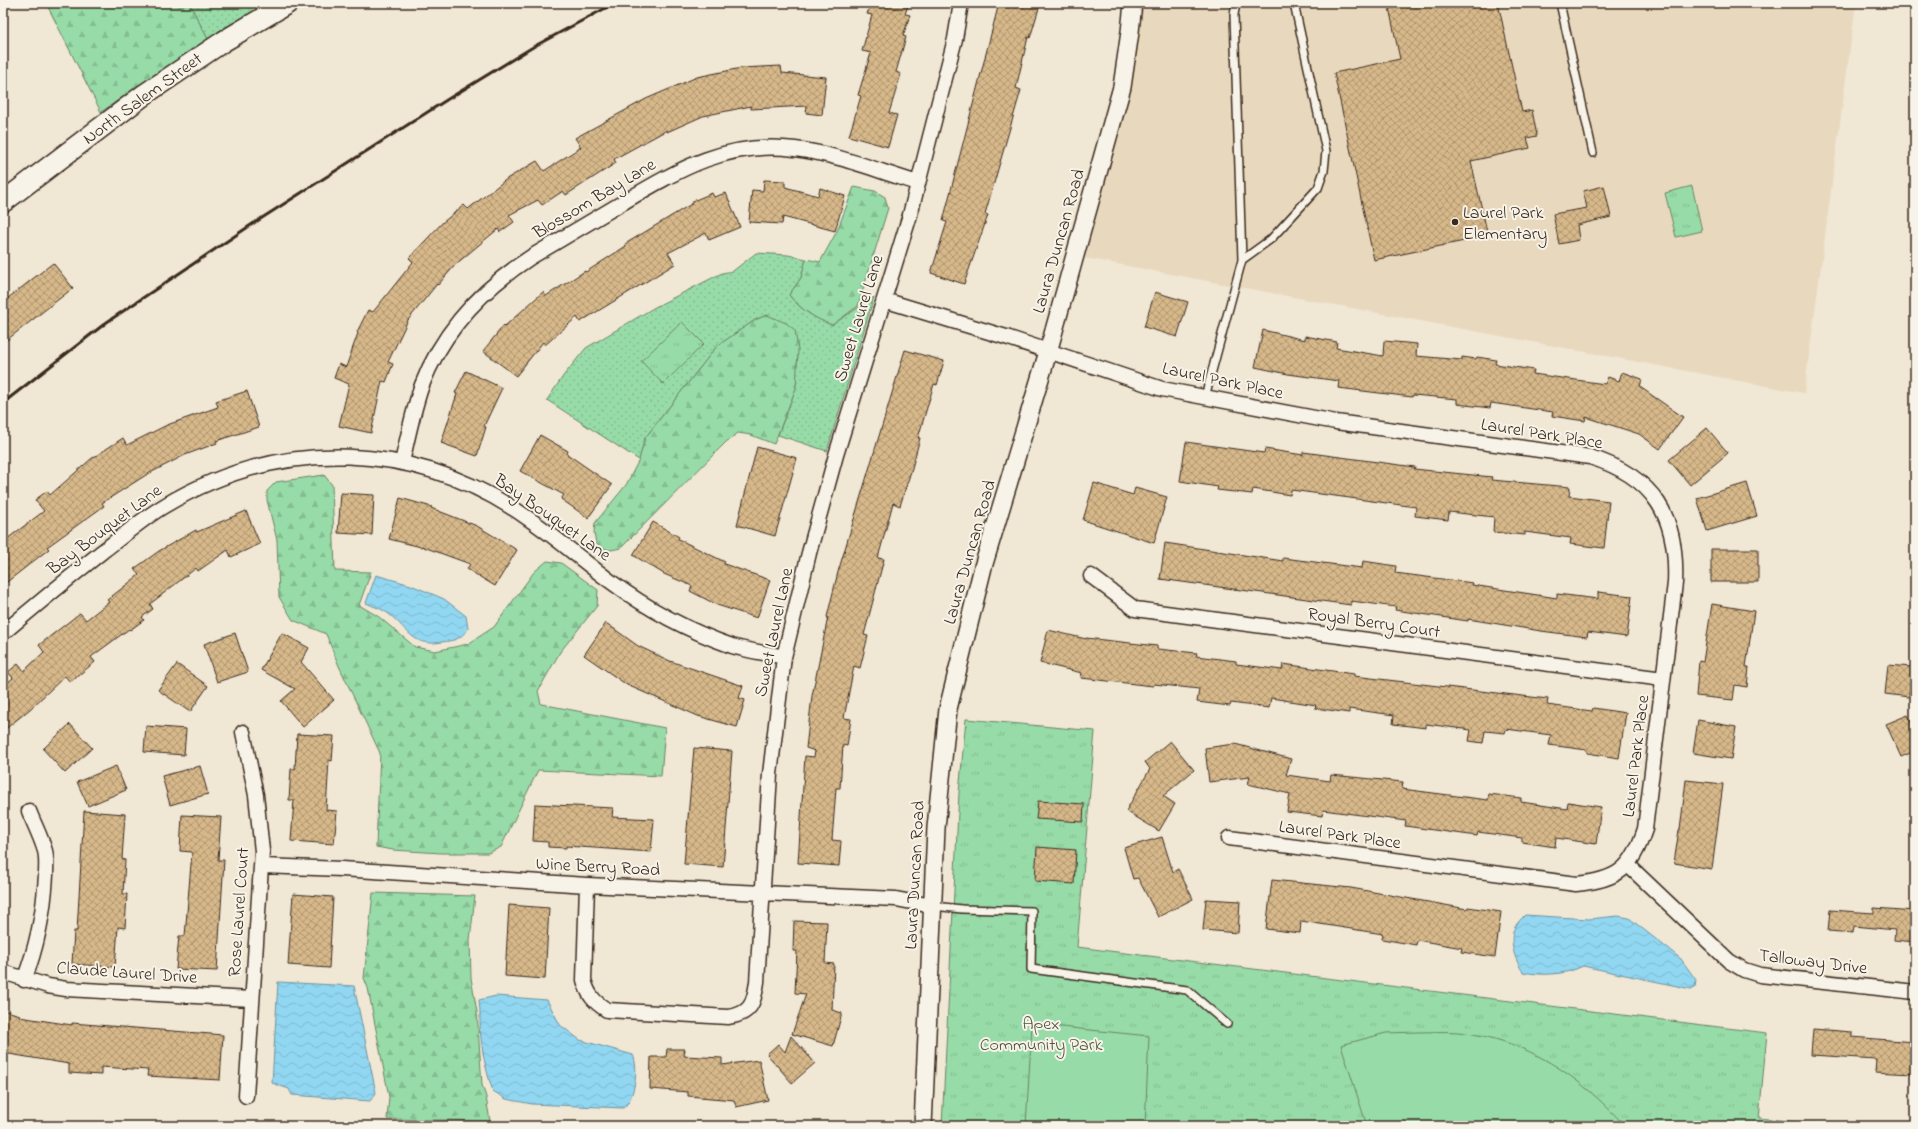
<svg xmlns="http://www.w3.org/2000/svg" width="1918" height="1129" font-family="'Indie Flower',sans-serif">
	<style>
		.built { fill: #e8d9be }
		.grass { fill: url(#grass-dots); stroke: #698363 }
		.forest { fill: url(#forest-firs); stroke: #698363 }
		.park { fill: url(#park-tufts); stroke: #698363 }
		.garden { fill: #97dca8; stroke: #698363 }
		.water { fill: url(#water-waves); stroke: #6f929d }
		.building { fill: url(#building-cross-hatch); stroke: #3b2a1e }
		.lines { fill: none; stroke-linecap: round; stroke-linejoin: round }
		.service-casing { stroke: #3b2a1e; stroke-width: 10 }
		.minor-casing { stroke: #3b2a1e; stroke-width: 17 }
		.tertiary-casing { stroke: #3b2a1e; stroke-width: 20 }
		.secondary-casing { stroke: #3b2a1e; stroke-width: 23 }
		.service { stroke: #f7f3e8; stroke-width: 7 }
		.minor { stroke: #f7f3e8; stroke-width: 14 }
		.tertiary { stroke: #f7f3e8; stroke-width: 17 }
		.secondary { stroke: #f7f3e8; stroke-width: 20 }
		.rail { stroke: #3b2a1e; stroke-width: 3 }
		.poi-dot { fill: #3b2a1e; stroke: #f7f3e8; stroke-width: 1.5 }
		.labels { text-anchor: middle; stroke-width: 4; stroke-linejoin: round; paint-order: stroke }
		.street-label { font-size: 18px; fill: #3b2a1e; stroke: #f7f3e8 }
		.poi-label { font-size: 18px; fill: #3b2a1e; stroke: #f7f3e8; text-anchor: start }
		.park-label { font-size: 18px; fill: #525640; stroke: #f7f3e8 }
	</style>
	<defs>
		<pattern id="grass-dots" width="8" height="8" patternUnits="userSpaceOnUse"><rect width="8" height="8" fill="#97dca8"/><path d="M2 2h.1M6 6h.1" fill="none" stroke="#83bd90" stroke-width="1.8" stroke-linecap="round"/></pattern>
		<pattern id="forest-firs" width="22" height="20" patternUnits="userSpaceOnUse"><rect width="22" height="20" fill="#97dca8"/><path d="M5 1l3.5 6h-7zM16 11l3.5 6h-7z" fill="#83bd90"/></pattern>
		<pattern id="park-tufts" width="24" height="20" patternUnits="userSpaceOnUse"><rect width="24" height="20" fill="#97dca8"/><path d="M3 7l-1-3M5 7V3M7 7l1-3M15 17l-1-3M17 17v-4M19 17l1-3" fill="none" stroke="#83bd90"/></pattern>
		<pattern id="water-waves" width="16" height="10" patternUnits="userSpaceOnUse"><rect width="16" height="10" fill="#91d7f2"/><path d="M0 5q4-4 8 0t8 0" fill="none" stroke="#7eb9cf"/></pattern>
		<pattern id="building-cross-hatch" width="8" height="8" patternUnits="userSpaceOnUse"><rect width="8" height="8" fill="#d6b88a"/><path d="M0 0l8 8M0 8l8-8" fill="none" stroke="#af9670"/></pattern>
	</defs>
	<rect width="100%" height="100%" fill="#f0e7d5"/>
	<filter id="ink" filterUnits="userSpaceOnUse"><feTurbulence type="fractalNoise" baseFrequency=".025" numOctaves="2"/><feDisplacementMap in="SourceGraphic" scale="8" xChannelSelector="R" yChannelSelector="G"/><feConvolveMatrix kernelMatrix="1 2 1 2 8 2 1 2 1" color-interpolation-filters="sRGB"/></filter>
	<g filter="url(#ink)">
		<path class="built" d="M1133 3H1856L1804 393 1074 256 1122 87Z"/>
		<path class="grass" d="M189 3H271L208 39Z
			M756 253 788 255 806 259 801 278 789 295C801 310 814 318 832 325L874 297 827 451 778 435 796 388 767 315 755 320 717 346 645 438 639 460 547 400 564 375 586 348 655 307 722 273 733 271Z"/>
		<path class="forest" d="M46 3H189L208 39 101 112Z
			M854 187 875 191 885 197 888 208 858 306 832 325C814 318 801 310 789 295L801 278 806 259 820 262 837 231Z
			M767 315 786 323 795 330 798 350 796 388 774 444 751 435 738 433 726 442 621 548 611 550 600 548 596 543 594 532 595 523 626 485 639 460 645 438 717 346 755 320Z
			M324 475 332 485 335 571 371 572 359 605 379 617 415 647 435 651 468 644 494 627 534 572 547 561 561 563 598 590 597 606 560 652 538 691 541 704 665 728 661 776 538 770 501 847 488 853H441L393 850 376 847 380 753 339 666 326 634 293 620 279 597 277 540 267 500V491L276 482Z
			M373 893 475 896 470 940 471 978 477 1012 482 1085 486 1097 490 1121 387 1119 389 1097 368 988 364 978Z"/>
		<path class="park" d="M1692 186 1702 231 1676 237 1665 193Z
			M682 322 704 344 663 384 641 361Z
			M966 719 1095 731 1077 947 1767 1033 1759 1118 1835 1126H942L959 793Z"/>
		<path class="garden" d="M1032 1024 1149 1036 1145 1126H1026Z
			M1418 1032C1431 1032 1445 1031 1458 1032 1527 1039 1580 1076 1625 1126H1367L1341 1045 1386 1033Z"/>
		<path class="water" d="M376 575 411 585 444 599 466 616 468 629C459 640 456 640 442 642 411 648 408 627 386 612 380 608 372 606 366 603Z
			M1525 915 1589 919 1618 916 1629 918 1681 959 1696 980 1695 987 1691 989 1583 966C1565 975 1543 976 1523 972 1515 960 1508 941 1515 927 1517 923 1522 918 1525 915Z
			M278 982 354 986 376 1093 370 1101 292 1095 289 1089 272 1083Z
			M496 996 547 1000 560 1025 580 1040 633 1055C639 1068 635 1099 623 1108L532 1104 506 1099 493 1091C487 1074 483 1057 481 1038 479 1026 481 1013 479 1000Z"/>
		<path class="building" d="M871 3H909L905 14 910 15 903 36 906 37 896 72 901 74 889 113 897 115 888 147 849 136 861 96 858 95 871 53 862 51 872 15 867 14Z
			M999 3H1023L1039 8 1030 38 1028 37 1016 88 1021 90 985 214 988 215 964 284 931 273 947 222 943 221Z
			M1388 3H1498L1522 112 1532 110 1537 136 1527 138 1530 148 1471 161 1488 236 1374 260 1334 73 1400 59Z
			M781 66 782 73 826 77 822 115 806 113 807 106 751 109V106L703 116 667 132V130L614 159 616 163 566 195 563 191 542 205 538 200 509 215 514 222 500 232 498 229 456 264 438 285 437 284 408 320 388 362 393 364 386 382 382 381 371 433 339 426 349 384 334 378 339 364 346 367 358 333 357 332 368 310 373 312 413 262 409 258 442 223 464 205 468 209 508 178 537 161 544 171 581 147 575 138 646 99 697 77 741 68Z
			M764 180 785 181V187L818 196 820 188 845 196 835 231 783 217 782 224 749 222 752 190 763 191Z
			M1604 186 1611 217 1577 225 1579 240 1559 244 1553 214 1587 208 1583 191Z
			M712 193 714 197 726 193 740 227 709 240 706 233 668 253 675 264 580 322 577 317 545 345 543 342 516 376 483 351 504 325 505 326 543 292 546 296 585 271 586 272 626 246 625 244 693 203V201Z
			M53 263 73 288 3 343V302Z
			M1155 292 1188 302 1177 337 1144 327Z
			M1263 330 1305 340V336L1337 342 1336 348 1383 356 1384 341 1417 344 1416 356 1462 360V357L1476 359 1477 357 1496 360 1495 364 1534 370 1533 374 1605 384 1608 377 1619 381 1622 372 1642 379 1640 387 1683 417 1660 449 1639 434 1586 417 1585 421 1552 416 1553 412 1491 403 1490 408 1457 404V399L1413 395 1412 397 1338 388 1339 381 1288 374 1255 367Z
			M905 350 944 361 937 385 934 384 918 438H920L912 468 900 506 893 503 878 558 884 559 864 635 868 636 860 668 854 666 844 718 851 719 847 746 843 745 840 788H836L832 840 841 841 839 866 798 863 805 756 814 757 815 751 806 748 812 696 828 617H827L838 572Z
			M466 371 502 388 484 426 486 427 477 456 441 443 457 394 455 393Z
			M247 391 259 427 216 441 217 443 185 455 146 475 102 503 104 506 47 547 49 549 3 585V542L44 511 35 500 47 491 50 495 91 459 123 438 127 445 167 425 218 407 216 401Z
			M1707 428 1728 453 1690 485 1669 460Z
			M540 435 568 451 567 454 612 485 588 518 561 499 564 495 520 471Z
			M1186 442 1264 453 1265 449 1303 455V452L1415 467 1414 469 1492 477 1491 480 1570 487 1569 496 1609 501 1604 548 1570 544 1571 538 1525 532V535L1493 532 1494 517 1449 512 1448 520 1415 516 1416 507 1291 490 1290 495 1253 489 1252 494 1217 490 1218 487 1180 481Z
			M757 447 797 458 775 536 737 525Z
			M1094 483 1133 495 1135 488 1167 497 1154 543 1083 520Z
			M1747 483 1757 516 1707 531 1697 498Z
			M341 493 374 495 372 535 338 533Z
			M400 498 432 507 431 508 477 526 517 550 495 586 467 569 470 564 421 546V547L389 539Z
			M246 511 260 544 231 557 228 550 198 571 196 568 150 604 153 609 142 617 144 620 130 630 129 629 91 657 95 662 70 682 65 676 30 709 3 731V686L13 678 8 672 18 664 24 671 44 652 39 645 80 613 86 620 109 602 107 600 139 575 134 569 159 551 196 530 197 532Z
			M653 522 679 537 678 539 725 562 724 564 770 580 757 618 717 605 690 591 692 586 664 574 633 555Z
			M1165 543 1283 561V558L1362 568 1363 561 1396 566 1395 573 1473 583 1472 585 1557 598V594L1598 599V592L1632 596 1627 637 1588 632 1587 637 1541 631 1468 619V621L1395 610 1396 607 1351 601V605L1160 579Z
			M1711 549H1758V582H1711Z
			M1712 604 1754 611 1746 667H1749L1747 687 1735 685 1733 700 1696 696 1699 661 1703 662Z
			M606 623 638 646 670 661 743 686 739 698 745 700 737 727 698 716 627 685 584 655Z
			M1048 630 1086 639V638L1157 646V649L1197 653 1196 656 1236 661V664L1282 670 1283 664 1354 674V676L1548 699 1547 705 1592 711 1593 708 1626 713 1619 758 1587 753V750L1549 745 1551 735 1506 729 1505 733 1485 731 1483 743 1469 741 1471 730 1426 724V728L1393 724 1394 715 1349 709V713L1315 708 1316 705 1271 698 1269 708 1231 703 1230 706 1197 702 1199 689 1154 684 1153 686 1081 678 1082 673 1040 663Z
			M235 633 248 672 217 682 204 644Z
			M282 633 309 648 301 662 334 700 303 727 281 701 295 689 261 670Z
			M177 664 208 686 190 712 158 690Z
			M1888 665 1912 667 1909 697 1885 694Z
			M1908 715 1915 731V751L1901 757 1886 724Z
			M1698 720 1736 727 1731 759 1693 753Z
			M70 724 92 748 65 773 43 749Z
			M146 726 186 729 184 755 144 752Z
			M297 734 334 736 332 761 329 760 326 810 337 811 334 844 291 841 294 800H289L291 769H295Z
			M1170 741 1194 770 1163 796 1175 804 1159 831 1126 811 1150 769 1145 762Z
			M1235 744 1291 759 1286 775 1330 781 1331 775 1403 782 1402 789 1488 800 1489 794 1521 798V802L1567 809 1568 802 1601 807 1596 844 1556 838 1555 847 1522 842V838L1478 832 1477 836 1405 826 1406 821 1323 810 1322 816 1287 812 1290 794 1248 784 1250 777 1209 782 1205 748Z
			M694 748 732 751 723 867 684 864Z
			M116 766 126 790 88 806 77 782Z
			M200 766 208 794 170 805 162 776Z
			M1686 780 1723 784 1712 869 1674 863 1679 830H1680Z
			M1038 801 1084 804 1083 822 1036 819Z
			M535 804 613 808 612 817 654 819 651 852 566 846V848L548 847V842L533 841Z
			M84 811 125 814 122 859 125 860 123 894H127L125 928 118 927 115 967 72 964 74 931H77Z
			M182 815 221 817 218 860H224L217 971 176 969 179 936H185L192 852 180 851Z
			M1162 837 1173 872 1178 869 1193 899 1158 917 1138 878 1133 879 1124 848Z
			M1037 847 1076 850 1074 884 1035 881Z
			M1272 880 1351 888 1467 909 1468 907 1501 912 1495 957 1461 952 1462 948 1417 940 1416 945 1382 939 1383 934 1301 921 1300 933 1266 929Z
			M293 894 333 897 329 968 288 965Z
			M1206 899 1240 901 1238 933 1203 930Z
			M509 905 549 908 545 979 505 976Z
			M1874 908 1915 911V942L1894 940 1895 930 1854 926 1853 933 1828 931 1830 910 1874 913Z
			M794 921 827 922 825 963 834 964 832 1010 842 1013 833 1046 792 1034 806 994 795 993 797 951H793Z
			M3 1010 20 1015 19 1017 72 1025V1023L223 1035 220 1080 147 1076 148 1070 101 1067V1075L69 1073V1064L3 1053Z
			M1813 1029 1852 1032V1037L1914 1042 1912 1074 1875 1072 1876 1059 1811 1055Z
			M791 1036 815 1063 792 1083 767 1054 778 1044 785 1052Z
			M667 1049H685L684 1056 722 1058V1065L759 1060 768 1100 736 1107 734 1100 688 1096V1092L650 1089 651 1057H666Z"/>
		<g class="lines">
			<defs>
				<path id="service" d="M1560 3 1593 153
					M1242 260 1271 239 1318 188 1324 171 1326 151 1294 3
					M1205 397 1242 260 1234 15 1236 3
					M933 906 962 909 1032 911 1031 969 1187 990 1227 1024"/>
				<path id="minor" d="M884 300 1009 338 1162 389 1336 422 1590 457C1655 477 1678 517 1675 583L1645 829C1632 869 1618 880 1576 884L1229 838
					M402 462C408 437 413 410 422 385 443 330 482 289 531 257 561 239 592 221 622 203 678 170 727 140 795 149 837 154 878 171 918 183
					M1091 576 1135 609 1663 679
					M3 633C36 605 69 578 103 551 123 536 142 519 164 506 281 436 417 440 529 519 557 538 583 561 610 581 646 608 689 631 732 646 748 651 767 653 784 657
					M243 732 256 795 262 851 246 1096
					M1628 865 1729 961 1744 970 1760 975 1915 992
					M262 866 342 869 587 885 896 899 932 906
					M587 885 584 980C588 995 594 1002 607 1010L728 1017C751 1014 754 1003 757 982L770 774 784 657 809 553 836 455 910 215 955 39 961 3
					M3 972 48 986 66 989 251 999
					M24 980C37 947 44 911 46 875 46 868 47 858 45 851 41 837 34 824 29 811"/>
				<path id="tertiary" d="M923 1126 936 828 948 709 983 567 1048 352 1122 87 1130 32 1133 3"/>
				<path id="secondary" d="M3 202 145 94 224 41 288 3"/>
			</defs>
			<use href="#service" class="service-casing"/>
			<use href="#minor" class="minor-casing"/>
			<use href="#tertiary" class="tertiary-casing"/>
			<use href="#secondary" class="secondary-casing"/>
			<use href="#service" class="service"/>
			<use href="#minor" class="minor"/>
			<use href="#tertiary" class="tertiary"/>
			<use href="#secondary" class="secondary"/>
			<path class="rail" d="M3 403 107 322 251 225 448 99 533 47 615 3"/>
		</g>
	</g>
	<circle class="poi-dot" cx="1455" cy="222" r="4"/>
	<g class="labels">
		<g class="street-label">
			<text transform="translate(142 98) rotate(-36)" y="6">North Salem Street</text>
			<text transform="translate(594 198) rotate(-31)" y="6">Blossom Bay Lane</text>
			<text transform="translate(1058 241) rotate(-74)" y="6">Laura Duncan Road</text>
			<text transform="translate(858 318) rotate(-73)" y="6">Sweet Laurel Lane</text>
			<text transform="translate(1223 380) rotate(12)" y="6">Laurel Park Place</text>
			<text transform="translate(1542 433) rotate(9)" y="6">Laurel Park Place</text>
			<text transform="translate(553 517) rotate(35)" y="6">Bay Bouquet Lane</text>
			<text transform="translate(104 529) rotate(-37)" y="6">Bay Bouquet Lane</text>
			<text transform="translate(969 552) rotate(-74)" y="6">Laura Duncan Road</text>
			<text transform="translate(1374 622) rotate(8)" y="6">Royal Berry Court</text>
			<text transform="translate(773 632) rotate(-78)" y="6">Sweet Laurel Lane</text>
			<text transform="translate(1635 756) rotate(-83)" y="6">Laurel Park Place</text>
			<text transform="translate(1340 834) rotate(8)" y="6">Laurel Park Place</text>
			<text transform="translate(598 866) rotate(3)" y="6">Wine Berry Road</text>
			<text transform="translate(914 875) rotate(-87)" y="6">Laura Duncan Road</text>
			<text transform="translate(238 912) rotate(-86)" y="6">Rose Laurel Court</text>
			<text transform="translate(1813 961) rotate(7)" y="6">Talloway Drive</text>
			<text transform="translate(127 972) rotate(4)" y="6">Claude Laurel Drive</text>
		</g>
		<g class="poi-label">
			<text x="1463" y="218">Laurel Park<tspan x="1463" dy="21">Elementary</tspan></text>
		</g>
		<g class="park-label">
			<text x="1041" y="1029">Apex<tspan x="1041" dy="21">Community Park</tspan></text>
		</g>
	</g>
	<rect width="1918" height="1129" fill="none" stroke="#f7f3e8" stroke-width="16"/>
	<rect x="8" y="8" width="1902" height="1113" fill="none" stroke="#3b2a1e" stroke-width="1.5" filter="url(#ink)"/>
</svg>
